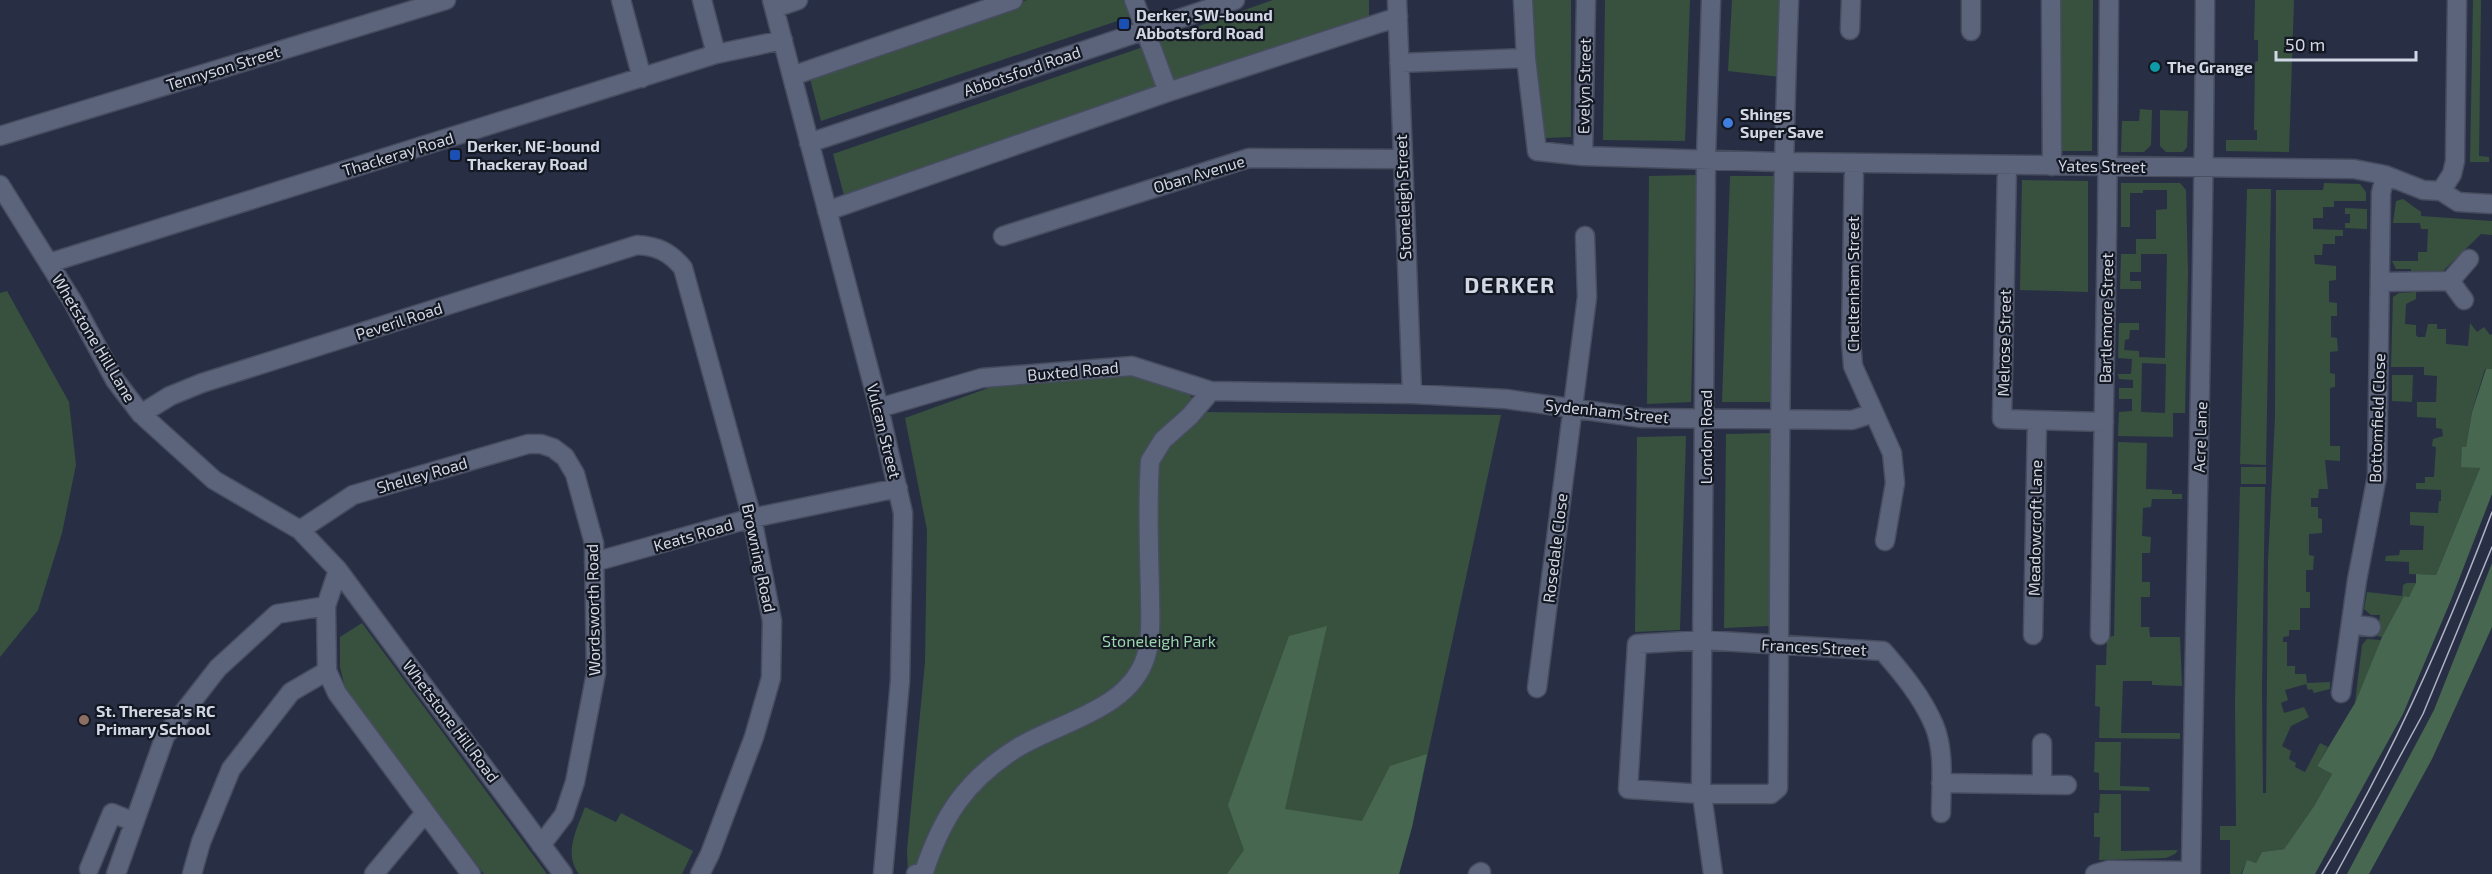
<svg xmlns="http://www.w3.org/2000/svg" width="2492" height="874" font-family="'Exo 2',sans-serif">
	<style>
		.green { fill: #37513e; fill-rule: evenodd }
		.forest { fill: #476750 }
		.lines { fill: none; stroke-linecap: round; stroke-linejoin: round }
		.minor-casing { stroke: #474d5f; stroke-width: 21 }
		.minor { stroke: #5c647c; stroke-width: 18 }
		.tram { stroke: #adb3c3; stroke-width: 1.5 }
		.transit-dot { fill: #1a4fb4; stroke: #141822; stroke-width: 2 }
		.culture-dot { fill: #0f9aa8; stroke: #141822; stroke-width: 2 }
		.shop-dot { fill: #3f7fe0; stroke: #141822; stroke-width: 2 }
		.education-dot { fill: #8d6e63; stroke: #141822; stroke-width: 2 }
		.labels { text-anchor: middle; stroke-width: 4.5; stroke-linejoin: round; paint-order: stroke }
		.poi-label { font-size: 16px; font-weight: bold; fill: #d2d7e5; stroke: #141822; text-anchor: start }
		.street-label { font-size: 16px; fill: #d2d7e5; stroke: #141822 }
		.park-label { font-size: 16px; fill: #9cd5ab; stroke: #141822 }
		.district-label { font-size: 22px; font-weight: bold; letter-spacing: 1.5px; fill: #d2d7e5; stroke: #141822 }
	</style>
	<rect width="100%" height="100%" fill="#282f45"/>
	<path class="green" d="M1027 0H1129L1135 15 821 121 809 75Z
		M1273 0H1369V19L1171 87 1154 42Z
		M1529 0H1571V137L1545 138 1533 64Z
		M1605 0H1690L1685 141 1603 140Z
		M1732 0H1783L1780 77 1728 71Z
		M2057 0H2093L2092 151H2056Z
		M2255 0H2294L2289 152 2226 151V140H2257V130H2254L2255 62 2258 61V40H2254Z
		M2473 0H2481L2479 156 2489 157V162H2470Z
		M1146 46 1162 91 845 199 833 154Z
		M2140 109 2152 110 2151 145 2144 152H2121L2122 121H2139Z
		M2160 110 2188 111 2187 147 2183 152H2166L2160 146Z
		M1697 175 1691 402 1647 404 1649 176Z
		M1730 176H1778L1772 402H1722Z
		M2022 180 2088 181V292L2020 290Z
		M2121 183H2180L2186 190 2188 272 2185 413H2173V437L2118 436 2119 412 2132 411V399H2119V388H2133V380L2119 379 2118 374H2131L2132 359 2118 358 2119 323H2139V330H2130L2129 339 2125 340 2124 350 2139 351V357L2165 358 2167 254H2141V272H2130V281H2141V289H2120L2121 254H2136V239H2156V210L2167 209V190H2143V193H2130V227H2121ZM2142 363 2166 364 2165 413 2141 412Z
		M2324 183 2360 184 2366 192V201H2334V207H2323V218H2313V229L2343 230V236H2335V244H2323L2322 255H2314L2315 264 2336 266V280L2329 281V302L2337 303V316H2331V337L2337 338 2338 351 2330 352V373L2335 374V387L2330 388V446H2340V461L2325 460 2328 489H2319L2318 498H2311V507H2318V518L2322 519V533L2309 534V555L2314 556 2313 570H2306V592H2310V608H2300V630H2289V636L2283 637V642H2287V666H2295V674H2306L2307 683 2330 682V689L2314 693 2312 689 2308 690 2306 684 2285 690 2288 700 2281 703 2284 713 2304 707 2309 717 2291 726 2282 746 2291 751 2289 759 2296 763 2295 767 2305 772 2320 743 2328 747 2317 766 2332 774 2314 806 2284 849 2262 852 2256 863 2247 861 2241 874H2230V840H2220V826H2236L2235 702 2240 487H2265L2262 689 2263 793H2266L2268 562 2275 417 2276 190H2323Z
		M2247 189H2271L2266 465 2240 464Z
		M2403 199 2421 212V216L2492 221V235L2481 234 2443 271 2436 274H2411V269H2396L2392 261H2418V252H2427L2428 229H2421L2420 223H2393L2396 201Z
		M2345 208 2367 209V229L2345 228V223H2350V214H2345Z
		M7 291 69 402 76 465 62 533 38 610 0 657V293Z
		M2416 292V299L2406 304 2405 324 2416 325V335L2418 337H2425L2428 324H2437V329H2446V344L2468 346 2470 323 2477 332 2484 327 2490 335 2492 334V369H2485L2472 411 2466 448 2463 447 2480 468 2436 575 2409 574V562L2385 561 2386 556 2399 555 2400 550H2423L2424 526 2410 525V512L2438 513 2439 501H2441V490L2416 489V483H2425V477H2434L2436 447 2432 446 2433 439 2443 436 2442 429 2436 428V418L2417 417V402H2436L2437 376 2424 375V367H2391L2393 297 2399 293Z
		M1136 375 1190 395 1200 412 1501 415 1412 827 1399 874H908L907 850 925 662 927 530 905 418 991 387Z
		M2392 375H2413L2412 402 2392 401Z
		M1774 433 1769 626 1724 628 1726 434Z
		M1686 436 1680 630 1635 632 1637 437Z
		M2118 442 2147 443 2146 489 2172 490V494H2182V499H2152L2151 507 2143 508 2142 536 2151 537 2150 553H2142V582H2150V597H2141V627H2149L2150 637H2180L2182 686 2152 685V681H2123L2121 733H2180V739L2099 738 2100 707 2095 706 2096 665H2106L2107 637 2114 636Z
		M2241 467H2266V484H2241Z
		M2407 583H2417L2409 597 2404 596 2382 637 2377 636 2380 615H2371L2364 609 2367 592 2402 596 2403 585Z
		M362 623 547 874H484L346 691 340 667V637Z
		M2367 639 2381 640 2355 703 2362 645Z
		M2095 742H2121L2120 786 2149 787 2150 791 2099 790V773L2094 772Z
		M2100 794H2121V851L2178 850 2175 854 2166 858 2099 860 2100 837H2094V813H2099Z
		M585 807 616 822 621 813 693 851 682 874H579C563 853 577 829 585 807Z"/>
	<path class="forest" d="M2486 369H2492V494L2451 600 2403 714 2315 874H2242L2247 860 2256 863 2262 852 2284 849 2314 806 2332 774 2317 766 2355 703 2382 637 2404 596 2409 597 2416 583V574L2436 575 2480 468 2461 467 2462 447H2466L2472 412Z
		M2492 563V627L2432 759 2369 874H2347L2434 710Z
		M1327 626 1285 809 1362 821 1390 766 1427 754 1412 827 1399 874H1227L1244 850 1228 805 1289 636Z"/>
	<g class="lines">
		<defs>
			<path id="minor" d="M621 0 642 78
				M702 0 716 54
				M772 0 879 408 903 513 900 681 883 874
				M1134 0 1168 92
				M1397 0 1412 394
				M1523 0 1526 58 1537 151 1583 156
				M1586 0 1583 156 1783 162 2354 169 2385 175 2423 190 2441 191 2458 202 2492 204
				M1711 0 1706 159 1701 788 1713 874
				M1789 0C1779 263 1780 525 1778 788L1771 794H1702L1628 789 1637 644 1704 640 1883 651C1903 674 1922 697 1934 725 1945 751 1941 785 1941 813
				M2051 0 2052 166
				M775 8 798 0
				M1850 30 1851 0
				M1971 31V0
				M1399 63 1526 58
				M792 76 1013 0
				M0 136 446 0
				M809 143 1235 0
				M1854 163 1851 341 1853 366 1892 453 1895 483 1885 541
				M2007 165 2002 419 2104 422
				M0 185 73 302 115 380 141 414 214 480 300 530 338 570 563 874
				M2441 191 2452 174 2455 161 2457 0
				M827 211 1168 92 1398 17
				M1003 236 1249 158 1401 159
				M49 263 716 54 783 40
				M2450 281 2469 259
				M2380 282 2450 281 2464 300
				M879 408 982 378 1132 366 1211 391 1412 394 1506 399 1642 418 1852 420 1874 413
				M141 414 170 396 202 383 637 245C657 246 670 252 683 268L752 518 772 621 771 678 754 737 710 854 700 874
				M300 530 353 495 528 444H541L553 448 565 457 575 474 594 543 596 673 575 782 564 815 541 845
				M594 562 752 518 898 488
				M338 570 326 606 327 671 337 693 471 874
				M2351 624 2371 627
				M2033 635 2037 421
				M2100 635 2107 231 2109 0
				M1537 688 1587 297 1585 236
				M2341 693 2357 580 2377 476 2381 193 2385 175
				M1941 783 2067 785
				M2042 785V743
				M89 869 112 813 134 822
				M116 874 165 736 218 668 277 614 326 606
				M192 874 201 842 231 769 291 692 327 671
				M374 874 425 813
				M916 874 924 872C942 817 966 780 1017 748 1059 722 1130 710 1146 656 1152 637 1150 613 1150 593 1149 549 1147 505 1150 461L1163 440 1190 416 1211 391
				M1478 874 1481 872
				M2095 874 2109 870 2191 871
				M2191 874C2195 583 2204 291 2205 0"/>
		</defs>
		<use href="#minor" class="minor-casing"/>
		<use href="#minor" class="minor"/>
		<path class="tram" d="M2322 874C2391 759 2445 637 2492 512
			M2336 874 2423 714 2492 547"/>
	</g>
	<g class="transit-dot">
		<rect x="1118" y="18" width="12" height="12" rx="3"/>
		<rect x="449" y="149" width="12" height="12" rx="3"/>
	</g>
	<circle class="culture-dot" cx="2155" cy="67" r="6"/>
	<circle class="shop-dot" cx="1728" cy="123" r="6"/>
	<circle class="education-dot" cx="84" cy="720" r="6"/>
	<g class="labels">
		<g class="poi-label">
			<text x="1136" y="21">Derker, SW-bound<tspan x="1136" dy="18">Abbotsford Road</tspan></text>
			<text x="2167" y="73">The Grange</text>
			<text x="1740" y="120">Shings<tspan x="1740" dy="18">Super Save</tspan></text>
			<text x="467" y="152">Derker, NE-bound<tspan x="467" dy="18">Thackeray Road</tspan></text>
			<text x="96" y="717">St. Theresa's RC<tspan x="96" dy="18">Primary School</tspan></text>
		</g>
		<g class="street-label">
			<text transform="translate(223 68) rotate(-17)" y="6">Tennyson Street</text>
			<text transform="translate(1022 71) rotate(-19)" y="6">Abbotsford Road</text>
			<text transform="translate(1584 86) rotate(-89)" y="6">Evelyn Street</text>
			<text transform="translate(398 154) rotate(-17)" y="6">Thackeray Road</text>
			<text transform="translate(2102 166) rotate(1)" y="6">Yates Street</text>
			<text transform="translate(1199 174) rotate(-17)" y="6">Oban Avenue</text>
			<text transform="translate(1403 197) rotate(-92)" y="6">Stoneleigh Street</text>
			<text transform="translate(1853 284) rotate(-90)" y="6">Cheltenham Street</text>
			<text transform="translate(2106 318) rotate(-89)" y="6">Bartlemore Street</text>
			<text transform="translate(399 321) rotate(-18)" y="6">Peveril Road</text>
			<text transform="translate(94 338) rotate(59)" y="6">Whetstone Hill Lane</text>
			<text transform="translate(2004 343) rotate(-89)" y="6">Melrose Street</text>
			<text transform="translate(1073 371) rotate(-5)" y="6">Buxted Road</text>
			<text transform="translate(1607 411) rotate(6)" y="6">Sydenham Street</text>
			<text transform="translate(2377 418) rotate(-88)" y="6">Bottomfield Close</text>
			<text transform="translate(884 431) rotate(76)" y="6">Vulcan Street</text>
			<text transform="translate(1706 437) rotate(-90)" y="6">London Road</text>
			<text transform="translate(2200 437) rotate(-88)" y="6">Acre Lane</text>
			<text transform="translate(422 475) rotate(-16)" y="6">Shelley Road</text>
			<text transform="translate(2035 528) rotate(-89)" y="6">Meadowcroft Lane</text>
			<text transform="translate(693 535) rotate(-16)" y="6">Keats Road</text>
			<text transform="translate(1555 548) rotate(-83)" y="6">Rosedale Close</text>
			<text transform="translate(759 558) rotate(78)" y="6">Browning Road</text>
			<text transform="translate(593 610) rotate(-91)" y="6">Wordsworth Road</text>
			<text transform="translate(1814 647) rotate(3)" y="6">Frances Street</text>
			<text transform="translate(451 721) rotate(53)" y="6">Whetstone Hill Road</text>
		</g>
		<g class="park-label">
			<text x="1159" y="647">Stoneleigh Park</text>
		</g>
		<g class="district-label">
			<text x="1510" y="293">DERKER</text>
		</g>
	</g>
	<path d="M2276 51v9h140v-9" fill="none" stroke="#d2d7e5" stroke-width="3"/>
	<text x="2285" y="51" font-size="18" fill="#d2d7e5" stroke="#141822" stroke-width="4.5" paint-order="stroke">50 m</text>
</svg>
